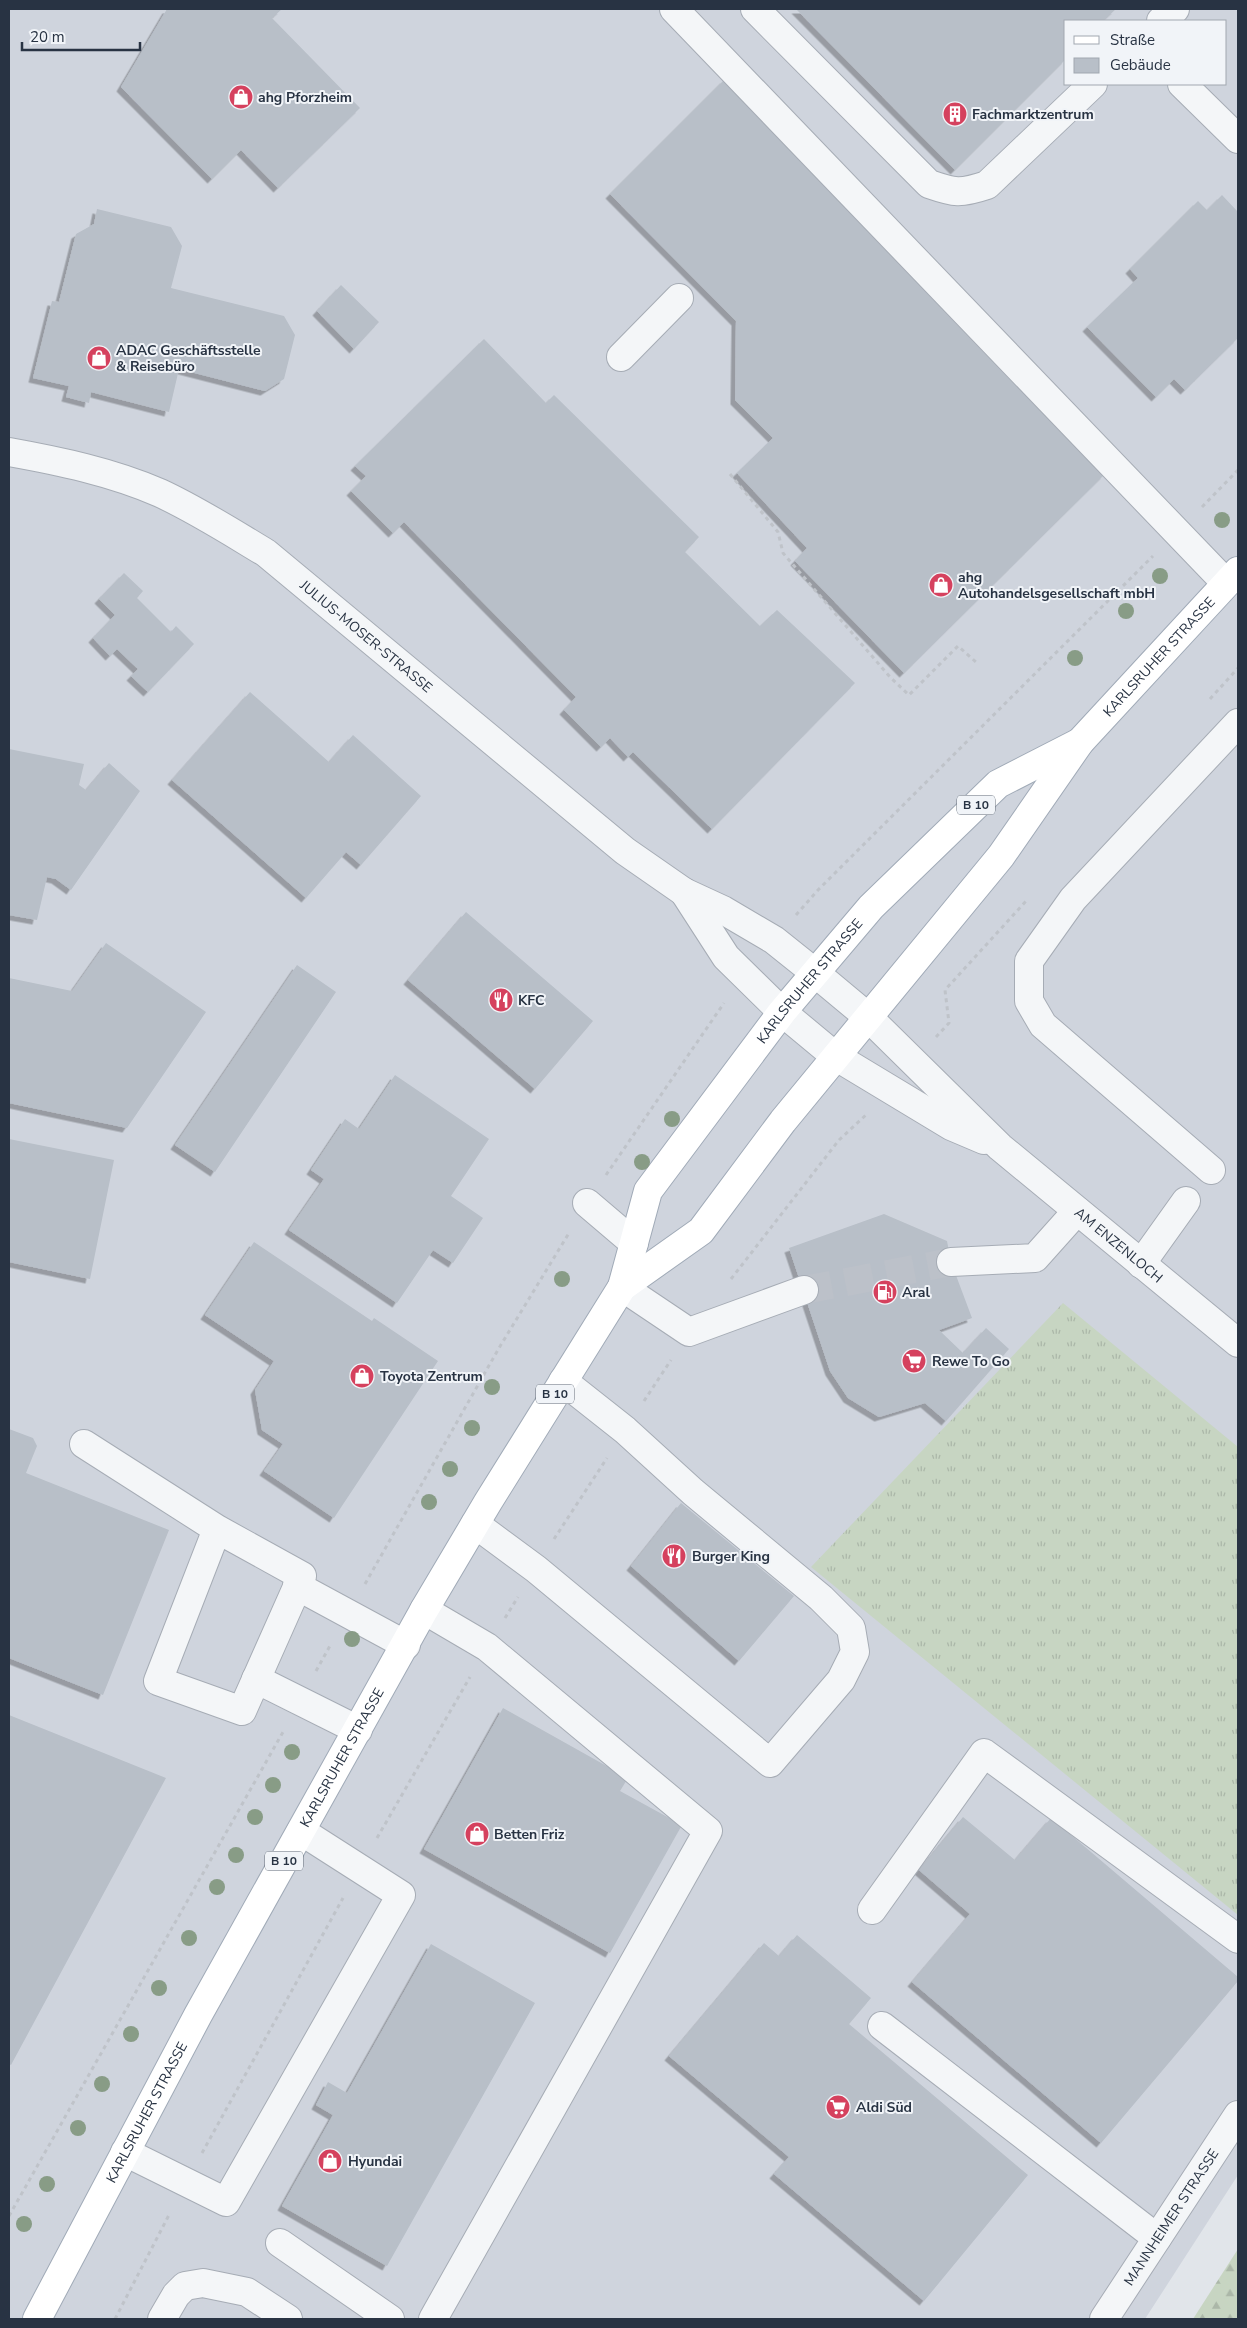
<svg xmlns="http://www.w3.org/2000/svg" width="1247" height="2328" font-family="'Nunito Sans',sans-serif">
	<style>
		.built { fill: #cfd4dd; fill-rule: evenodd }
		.grass { fill: url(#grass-tufts) }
		.forest { fill: url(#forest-firs) }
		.building { fill: #b8bfc8; filter: url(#shadow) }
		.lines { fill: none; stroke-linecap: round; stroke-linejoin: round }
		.minor-tunnel { stroke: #bcc1c9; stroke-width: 28; stroke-dasharray: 28 14; stroke-linecap: butt }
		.minor-casing { stroke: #a6acb5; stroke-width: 30 }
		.major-casing { stroke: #a0aab7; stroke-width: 30 }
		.path { stroke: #bfc3c9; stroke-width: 3; stroke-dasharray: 4 4; stroke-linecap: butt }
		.minor { stroke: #f4f6f8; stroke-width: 28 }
		.major { stroke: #fff; stroke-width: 28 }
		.tree { fill: #889c86 }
		.labels { text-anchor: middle; stroke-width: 4; stroke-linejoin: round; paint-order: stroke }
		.shield { fill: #f1f4f8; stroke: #646d79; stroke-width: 1 }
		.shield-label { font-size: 12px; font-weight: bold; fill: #283343 }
		.poi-label { font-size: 14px; font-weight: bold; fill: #283343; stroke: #f1f4f8; text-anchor: start }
		.street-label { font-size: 14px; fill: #283343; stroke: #f1f4f8 }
	</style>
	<defs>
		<pattern id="grass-tufts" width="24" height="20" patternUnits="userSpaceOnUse" patternTransform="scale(1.25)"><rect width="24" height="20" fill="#c7d5c2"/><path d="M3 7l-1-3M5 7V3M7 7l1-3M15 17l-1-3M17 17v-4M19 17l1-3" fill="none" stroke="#abb7a8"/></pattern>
		<pattern id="forest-firs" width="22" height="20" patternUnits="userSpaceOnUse" patternTransform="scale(1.25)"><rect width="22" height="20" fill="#c7d5c2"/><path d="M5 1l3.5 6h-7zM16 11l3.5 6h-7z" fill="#abb7a8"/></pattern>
		<filter id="shadow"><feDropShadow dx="-4.5" dy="4.5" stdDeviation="0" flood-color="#0004"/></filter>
	</defs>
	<rect width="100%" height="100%" fill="#e1e5ea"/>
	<path class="built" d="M9 9H1238V2175L1145 2319H9ZM1066 21H1226V84H1066Z"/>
	<path class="grass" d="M1063 1303 1238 1447V1915L811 1567Z"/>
	<path class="forest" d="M1238 2249V2319H1193Z"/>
	<path class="building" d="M167 9H282L272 18 360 108 278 188 241 150 212 179 121 87Z
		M796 9H1116L1103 21H1066V59L955 170Z
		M725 79 1105 474 904 673 795 561 807 548 737 473 773 438 735 400 736 321 610 194Z
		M1222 195 1238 212V338L1185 390 1174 379 1156 397 1087 327 1138 278 1130 269 1198 201 1207 210Z
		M97 209 171 227 182 246 171 288 284 316 295 335 284 379 265 391 179 369 169 412 91 392 89 403 66 397 69 386 33 378 52 301 59 302 76 234 94 224Z
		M341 285 379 322 354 349 317 311Z
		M484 339 546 403 554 395 699 537 685 552 760 626 777 610 855 683 712 829 633 752 628 757 610 738 601 747 564 710 576 697 404 522 393 533 351 491 366 476 355 466Z
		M124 573 143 591 137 598 171 632 176 626 194 644 148 692 131 676 138 669 117 649 110 656 93 638 115 615 99 599Z
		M250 692 329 762 353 735 421 796 361 865 346 852 306 898 172 780Z
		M9 749 84 764 79 785 86 790 109 763 140 791 71 890 56 879 47 877 37 920 9 915Z
		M466 912 593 1021 535 1089 408 980Z
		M106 943 206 1012 127 1128 9 1103V978L72 991Z
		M297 965 336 992 215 1172 175 1145Z
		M395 1075 489 1139 451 1196 483 1218 453 1263 433 1250 397 1303 289 1230 324 1179 311 1170 345 1119 359 1129Z
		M9 1139 114 1160 90 1279 9 1262Z
		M884 1214 947 1241 951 1262 972 1318 939 1330 963 1353 986 1328 1009 1349 946 1421 925 1403 879 1417 848 1398 830 1371 789 1248Z
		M254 1242 372 1321 374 1318 438 1361 334 1518 264 1471 283 1444 262 1430 255 1390 274 1361 205 1315Z
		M9 1429 33 1438 37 1446 26 1473 169 1530 103 1695 9 1658Z
		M681 1503 794 1596 739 1661 631 1566Z
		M503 1708 628 1778 620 1791 682 1825 610 1953 424 1849Z
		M9 1715 166 1778 11 2065 9 2064Z
		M963 1817 1015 1860 1051 1818 1238 1977V1981L1101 2143 912 1982 970 1914 919 1870Z
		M797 1935 871 1998 849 2024 1028 2175 924 2301 774 2174 789 2157 669 2056 764 1943 779 1956Z
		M431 1944 535 2003 387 2266 282 2206 333 2115 316 2105 328 2082 347 2093Z"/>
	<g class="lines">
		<path class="minor-tunnel" d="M804 1290 951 1262"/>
		<defs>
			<g id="minor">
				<path d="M674 9 1226 583"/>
				<path d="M755 9 929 184C955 193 960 194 987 185L1093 84"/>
				<path d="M1161 21 1175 9"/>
				<path d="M1182 84 1238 139"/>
				<path d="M621 357 679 298"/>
				<path id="s1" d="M9 452C59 461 112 472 160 493 197 510 231 532 266 553L625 851 684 892 723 910 774 940 814 972 868 1017 1000 1147 1238 1343"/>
				<path d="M684 892 726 957 782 1012 835 1056 951 1126 984 1140"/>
				<path d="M1211 1170 1043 1025 1029 1001V961L1073 899 1238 723"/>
				<path d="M587 1203 634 1243"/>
				<path d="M951 1262 1035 1258 1077 1211"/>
				<path d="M1141 1264 1186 1201"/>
				<path d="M622 1287 689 1332 804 1290"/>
				<path d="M84 1444 217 1529 158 1681 242 1711 302 1576 217 1529"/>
				<path d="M475 1524 536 1569 770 1763 841 1680 855 1652 851 1628 821 1598 693 1492 625 1430 563 1381"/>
				<path d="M297 1586 406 1645"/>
				<path d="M424 1610 487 1647 708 1831 433 2319"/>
				<path d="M256 1679 358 1730"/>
				<path d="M872 1910 984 1753 1238 1939"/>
				<path d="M882 2026 1157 2238"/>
				<path d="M125 2152 226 2202 401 1895 301 1831"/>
				<path d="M280 2243 390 2319"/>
				<path d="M162 2319 176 2295 185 2286 203 2283 247 2292 288 2319"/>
				<path id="s2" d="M1104 2319 1238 2115"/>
			</g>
			<g id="major">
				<path id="s3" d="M622 1287 701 1231 783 1121 1001 856 1080 742 1238 571"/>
				<path id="s4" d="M37 2319 198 2015 424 1610 488 1502 622 1287 648 1191 782 1012 871 907 998 784 1080 742"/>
			</g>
		</defs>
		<use href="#minor" class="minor-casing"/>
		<use href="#major" class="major-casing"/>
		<path class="path" d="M730 474 778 532 783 553 890 677 909 695 958 646 977 663
			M1202 507 1238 470
			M1210 699 1238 668
			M796 915 818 890 1153 556
			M936 1037 949 1023 945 990 1027 900
			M606 1175 724 1003
			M731 1279 839 1140 867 1114
			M644 1401 671 1360
			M554 1539 607 1458
			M365 1584 499 1348 569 1233
			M505 1618 518 1597
			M316 1671 331 1644
			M377 1838 470 1677
			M202 2153 343 1898
			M9 2216 283 1732
			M115 2319 170 2213"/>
		<use href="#minor" class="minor"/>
		<use href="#major" class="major"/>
	</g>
	<g class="tree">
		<circle cx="1222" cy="520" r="8"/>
		<circle cx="1160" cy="576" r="8"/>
		<circle cx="1126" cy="611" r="8"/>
		<circle cx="1075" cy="658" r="8"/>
		<circle cx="672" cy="1119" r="8"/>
		<circle cx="642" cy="1162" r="8"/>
		<circle cx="562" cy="1279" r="8"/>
		<circle cx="492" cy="1387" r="8"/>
		<circle cx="472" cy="1428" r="8"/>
		<circle cx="450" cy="1469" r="8"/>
		<circle cx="429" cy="1502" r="8"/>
		<circle cx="352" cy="1639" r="8"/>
		<circle cx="292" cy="1752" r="8"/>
		<circle cx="273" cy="1785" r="8"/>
		<circle cx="255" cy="1817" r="8"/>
		<circle cx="236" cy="1855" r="8"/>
		<circle cx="217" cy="1887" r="8"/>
		<circle cx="189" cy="1938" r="8"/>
		<circle cx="159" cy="1988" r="8"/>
		<circle cx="131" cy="2034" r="8"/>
		<circle cx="102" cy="2084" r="8"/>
		<circle cx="78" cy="2128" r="8"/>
		<circle cx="47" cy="2184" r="8"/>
		<circle cx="24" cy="2224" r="8"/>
	</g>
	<defs>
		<symbol id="shop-disc" viewBox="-11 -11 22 22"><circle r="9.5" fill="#d5415e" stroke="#f1f4f8"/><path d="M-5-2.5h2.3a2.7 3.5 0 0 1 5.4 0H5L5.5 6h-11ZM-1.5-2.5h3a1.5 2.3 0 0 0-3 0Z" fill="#fff"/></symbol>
		<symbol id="building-disc" viewBox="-11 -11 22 22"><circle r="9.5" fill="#d5415e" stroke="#f1f4f8"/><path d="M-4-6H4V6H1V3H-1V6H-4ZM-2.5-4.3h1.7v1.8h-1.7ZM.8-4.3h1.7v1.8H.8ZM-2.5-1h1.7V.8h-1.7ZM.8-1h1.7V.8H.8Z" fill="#fff"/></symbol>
		<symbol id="restaurant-disc" viewBox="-11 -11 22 22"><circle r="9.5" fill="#d5415e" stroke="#f1f4f8"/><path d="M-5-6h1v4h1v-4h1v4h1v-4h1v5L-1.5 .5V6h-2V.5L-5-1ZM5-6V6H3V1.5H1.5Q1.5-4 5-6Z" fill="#fff"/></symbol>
		<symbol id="fuel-disc" viewBox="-11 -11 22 22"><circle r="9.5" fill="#d5415e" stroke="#f1f4f8"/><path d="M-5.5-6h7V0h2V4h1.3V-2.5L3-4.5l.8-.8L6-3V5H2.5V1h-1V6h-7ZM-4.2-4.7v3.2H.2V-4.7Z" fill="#fff"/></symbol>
		<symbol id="supermarket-disc" viewBox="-11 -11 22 22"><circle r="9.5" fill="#d5415e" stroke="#f1f4f8"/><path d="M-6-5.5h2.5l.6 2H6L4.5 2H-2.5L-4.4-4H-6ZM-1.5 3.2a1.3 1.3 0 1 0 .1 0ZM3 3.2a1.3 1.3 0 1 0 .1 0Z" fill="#fff"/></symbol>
	</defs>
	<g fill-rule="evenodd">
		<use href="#shop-disc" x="227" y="83" width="28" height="28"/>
		<use href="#building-disc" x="941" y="100" width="28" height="28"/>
		<use href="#shop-disc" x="85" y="344" width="28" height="28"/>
		<use href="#shop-disc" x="927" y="571" width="28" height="28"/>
		<use href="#restaurant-disc" x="487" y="986" width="28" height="28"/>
		<use href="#fuel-disc" x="871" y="1278" width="28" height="28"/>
		<use href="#supermarket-disc" x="900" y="1347" width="28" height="28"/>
		<use href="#shop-disc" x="348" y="1362" width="28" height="28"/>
		<use href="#restaurant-disc" x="660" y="1542" width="28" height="28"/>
		<use href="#shop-disc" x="463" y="1820" width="28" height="28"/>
		<use href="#supermarket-disc" x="824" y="2093" width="28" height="28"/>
		<use href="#shop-disc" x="316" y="2147" width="28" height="28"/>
	</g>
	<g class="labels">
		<g class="shield">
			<rect x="957" y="795.5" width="38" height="19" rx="4"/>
			<rect x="536" y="1384.5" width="38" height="19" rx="4"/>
			<rect x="265" y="1851.5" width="38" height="19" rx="4"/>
		</g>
		<g class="shield-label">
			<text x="976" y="809">B 10</text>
			<text x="555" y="1398">B 10</text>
			<text x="284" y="1865">B 10</text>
		</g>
		<g class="poi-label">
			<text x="258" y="102">ahg Pforzheim</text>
			<text x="972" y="119">Fachmarktzentrum</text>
			<text x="116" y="355">ADAC Geschäftsstelle<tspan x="116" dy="16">&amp; Reisebüro</tspan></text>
			<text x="958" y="582">ahg<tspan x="958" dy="16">Autohandelsgesellschaft mbH</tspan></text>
			<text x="518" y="1005">KFC</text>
			<text x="902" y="1297">Aral</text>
			<text x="932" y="1366">Rewe To Go</text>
			<text x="380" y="1381">Toyota Zentrum</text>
			<text x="692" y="1561">Burger King</text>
			<text x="494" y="1839">Betten Friz</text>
			<text x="856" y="2112">Aldi Süd</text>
			<text x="348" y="2166">Hyundai</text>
		</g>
		<g class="street-label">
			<text dy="5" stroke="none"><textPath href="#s1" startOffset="409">JULIUS-MOSER-STRASSE</textPath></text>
			<text dy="5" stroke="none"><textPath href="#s3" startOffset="832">KARLSRUHER STRASSE</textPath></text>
			<text dy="5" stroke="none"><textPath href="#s4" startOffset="1551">KARLSRUHER STRASSE</textPath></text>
			<text dy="5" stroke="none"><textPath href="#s1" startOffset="1380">AM ENZENLOCH</textPath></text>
			<text dy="5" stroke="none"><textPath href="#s4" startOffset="639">KARLSRUHER STRASSE</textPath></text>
			<text dy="5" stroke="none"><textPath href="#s4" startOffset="234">KARLSRUHER STRASSE</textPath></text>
			<text dy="5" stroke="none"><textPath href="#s2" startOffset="122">MANNHEIMER STRASSE</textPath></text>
		</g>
	</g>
	<rect width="1247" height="2328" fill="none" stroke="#283343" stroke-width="20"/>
	<rect x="1064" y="20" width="162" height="65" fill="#f1f4f8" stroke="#a1a7b0"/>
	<rect x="1074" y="36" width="25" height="8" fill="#ffffff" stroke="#a1a7b0"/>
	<text x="1110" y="45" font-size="15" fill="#283343">Straße</text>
	<rect x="1074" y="58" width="25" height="15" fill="#b8bfc8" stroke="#a1a7b0"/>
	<text x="1110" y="70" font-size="15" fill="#283343">Gebäude</text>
	<path d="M22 42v8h118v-8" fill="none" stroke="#283343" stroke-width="2.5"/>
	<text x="30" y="42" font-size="15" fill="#283343" stroke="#f1f4f8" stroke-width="4" paint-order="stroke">20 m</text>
</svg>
